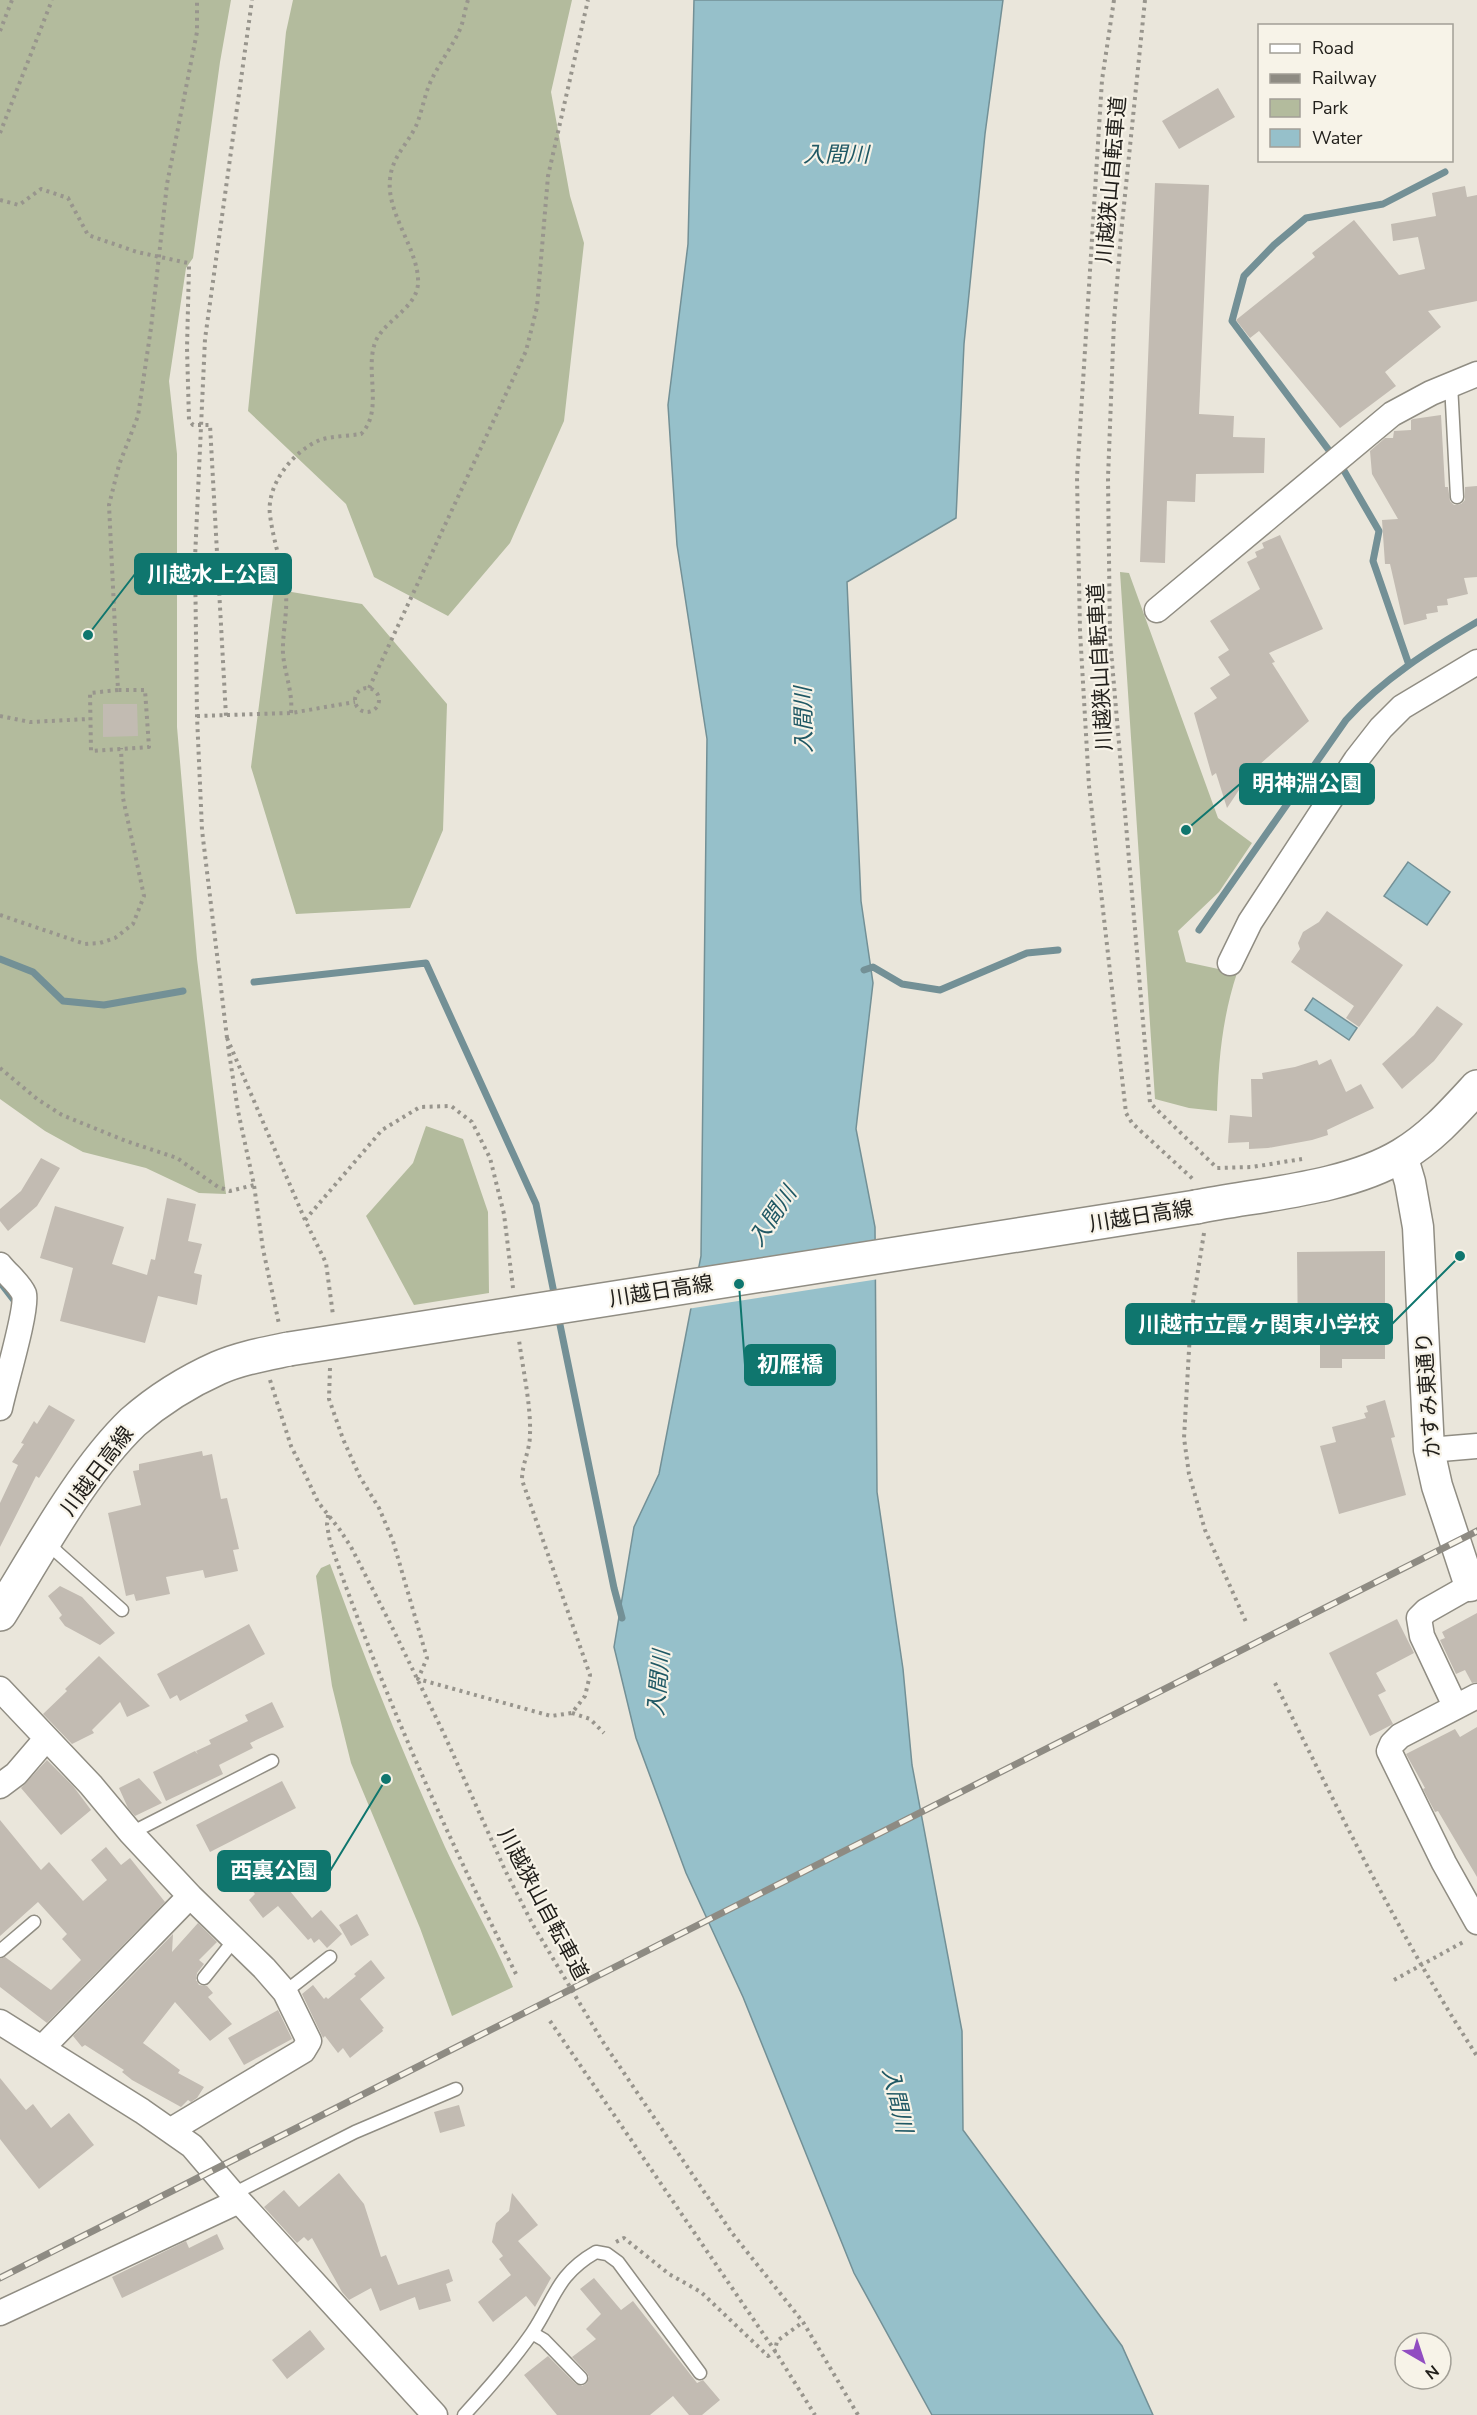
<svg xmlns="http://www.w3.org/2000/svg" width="1477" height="2415" font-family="'Nunito Sans','Noto Sans JP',sans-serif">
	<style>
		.green { fill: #b3bb9d }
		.water { fill: #96c0ca; stroke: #739096; stroke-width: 1.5 }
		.pier { fill: #eae6db }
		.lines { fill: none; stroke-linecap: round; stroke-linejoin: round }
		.stream { stroke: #739096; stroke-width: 7 }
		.building { fill: #c2bbb2 }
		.service-casing { stroke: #908d83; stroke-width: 15 }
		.minor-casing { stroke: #908d83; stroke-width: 27 }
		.tertiary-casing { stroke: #908d83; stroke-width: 33 }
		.primary-casing { stroke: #908d83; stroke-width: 36 }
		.path { stroke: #98958d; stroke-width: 4; stroke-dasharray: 3 4.5; stroke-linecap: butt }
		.service { stroke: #fff; stroke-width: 12 }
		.minor { stroke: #fff; stroke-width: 24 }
		.tertiary { stroke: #fff; stroke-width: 30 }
		.primary { stroke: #fff; stroke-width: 33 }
		.rail-casing { stroke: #8e8b83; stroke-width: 7 }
		.rail { stroke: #f7f3e8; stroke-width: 4.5; stroke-dasharray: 14; stroke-linecap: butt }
		.primary-bridge-casing { stroke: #908d83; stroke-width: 36; stroke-linecap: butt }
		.primary-bridge { stroke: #fff; stroke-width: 33 }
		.labels { text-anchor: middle; stroke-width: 4.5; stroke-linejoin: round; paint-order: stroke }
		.street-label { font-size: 21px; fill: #22201c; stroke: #f7f3e8 }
		.water-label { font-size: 22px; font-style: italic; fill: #1f5864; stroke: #f7f3e8 }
		.leader { fill: none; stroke: #0f766e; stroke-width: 2 }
		.callout-dot { fill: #0f766e; stroke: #f7f3e8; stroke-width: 2 }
		.callout { fill: #0f766e; stroke: #0f766e; stroke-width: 2 }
		.callout-label { font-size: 22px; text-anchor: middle; font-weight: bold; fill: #fff }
	</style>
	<rect width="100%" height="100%" fill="#eae6db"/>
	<path class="green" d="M0 0H231L220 62 193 258 186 268 169 381 177 454V727L197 959 226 1194 199 1193 146 1168 83 1152 45 1131 0 1099Z
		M293 0H572L551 92 570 196 584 243 564 421 510 543 448 616 374 577 346 504 248 411 286 32Z
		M1120 572 1129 573 1218 818 1252 843 1219 892 1178 931 1186 962 1237 973C1222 1018 1218 1064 1217 1111L1189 1108 1155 1099Z
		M274 589 362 604 447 704 443 830 410 908 296 914 251 767Z
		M426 1126 463 1139 488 1212 489 1293 414 1305 366 1216 413 1163Z
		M330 1564C365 1660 403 1754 445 1847 467 1894 493 1939 513 1987L452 2016 420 1928 351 1763 332 1686 316 1576 321 1568Z"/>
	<path class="water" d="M694 0H1003L985 134 964 344 956 518 847 582 861 901 873 983 856 1129 875 1227 877 1492 903 1669 912 1765 962 2031 963 2130 1122 2346 1153 2415H932L854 2273 743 1997 686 1873 636 1738 614 1647 634 1527 659 1474 701 1256 707 739 677 545 668 405 688 244Z
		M1408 862 1450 892 1427 925 1384 896Z
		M1313 998 1357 1028 1349 1040 1305 1010Z"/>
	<path class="pier" d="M879 1245V1279L687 1309 694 1274Z"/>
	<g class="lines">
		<path class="stream" d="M1409 665 1373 561 1379 531 1343 469 1232 321 1244 276 1274 245 1306 218 1383 204 1445 172
			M1199 930 1346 720C1383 679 1429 650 1477 622
			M0 959 33 972 63 1001 104 1005 183 991
			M864 970 873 967 902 984 940 990 1027 953 1058 950
			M254 982 426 963 536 1204 555 1298
			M0 1282 17 1304
			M558 1315 614 1588 622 1618"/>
	</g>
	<path class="building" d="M1218 88 1235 117 1179 149 1162 121Z
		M1155 183 1209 185 1199 414 1234 416 1233 437 1265 438 1264 473 1196 474 1195 502 1167 501 1165 563 1140 562Z
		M1465 186 1467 197 1477 195V301L1428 311 1441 327 1385 372 1396 386 1340 428 1259 331 1250 338 1236 320 1315 257 1312 253 1354 220 1399 275 1425 269 1418 237 1393 241 1391 224 1436 216 1432 193Z
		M1441 415 1445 487H1448L1450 501 1454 505 1461 504 1465 500V487L1477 486V577L1464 578 1468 594 1447 599 1448 605 1437 606 1438 612 1426 614 1427 619 1404 625 1390 564H1385L1382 520 1398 519 1372 474 1370 451 1385 438H1393L1394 431 1411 430V420L1413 419Z
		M1280 535 1323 629 1269 653 1275 662 1272 663 1309 721 1251 772 1227 808 1216 773 1212 776 1194 713 1217 698 1210 688 1230 675 1218 657 1229 650 1210 621 1260 589 1247 562 1257 557 1255 552 1264 548 1262 543Z
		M103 704H137L138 736 103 737Z
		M1327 911 1403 965 1359 1027 1346 1018 1354 1006 1291 962 1300 949 1298 943 1303 932 1319 922Z
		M1437 1006 1463 1024 1434 1061 1402 1089 1382 1064 1414 1035Z
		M1331 1059 1346 1092 1361 1084 1374 1108 1327 1130 1328 1135 1312 1140 1268 1148 1249 1149V1142L1228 1143 1230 1115 1252 1117 1251 1079H1263L1262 1073 1295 1067 1317 1060 1319 1065Z
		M41 1158 60 1168 37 1206 8 1231 0 1221V1209L21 1191Z
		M167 1198 196 1204 188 1241 202 1244 194 1273 202 1275 197 1305 158 1296 145 1343 60 1321 73 1268 40 1258 55 1206 124 1227 112 1264 147 1275 151 1259 155 1260Z
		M1385 1251V1359H1342V1368H1320V1344H1298L1297 1252Z
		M1385 1400 1395 1437 1391 1438 1406 1495 1339 1514 1320 1446 1336 1442 1332 1427 1366 1418 1364 1413 1368 1412 1366 1406Z
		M49 1405 75 1420 39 1478 36 1476 0 1547V1503L18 1465 12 1462 24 1444 21 1443 34 1421 37 1424Z
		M202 1451 203 1456 212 1454 221 1499 227 1498 239 1549 233 1550 238 1571 205 1578 203 1570 166 1577 170 1594 136 1601 134 1594 126 1596 108 1513 141 1505 133 1471 139 1470V1464Z
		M60 1586 82 1597 115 1633 100 1645 65 1626 59 1618 62 1615 48 1596Z
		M1477 1613V1682L1472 1683 1465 1670 1456 1674 1440 1640 1445 1638 1442 1632Z
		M1397 1619 1414 1653 1376 1673 1386 1691 1378 1695 1393 1724 1370 1736 1329 1653Z
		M249 1624 265 1654 180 1701 177 1695 170 1699 157 1674Z
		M99 1656 150 1706 127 1717 120 1702 92 1730 94 1733 72 1744 43 1714 67 1691 65 1689Z
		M272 1702 284 1727 250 1743 253 1748 219 1765 223 1774 166 1801 153 1772 195 1751 198 1754 196 1751 211 1744 209 1740 248 1721 245 1715Z
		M1477 1727V1877L1438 1811 1435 1812 1423 1789 1425 1788 1406 1754 1455 1729 1460 1737Z
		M47 1760 73 1786 91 1810 61 1835 21 1788Z
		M139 1778 162 1803 135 1816 128 1808 119 1788Z
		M282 1781 296 1808 210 1852 196 1825Z
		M0 1820 41 1870 49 1862 83 1901 107 1880 91 1860 106 1847 121 1865 130 1858 165 1902 47 2023 0 1987V1959L5 1957 51 1990 81 1960 62 1939 67 1934 38 1902 0 1936Z
		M272 1869 312 1918 321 1910 342 1934 327 1948 319 1939 314 1943 311 1938 308 1940 278 1906 263 1918 249 1900 255 1894 249 1887Z
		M357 1914 369 1935 351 1946 339 1925Z
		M198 1923 217 1942 199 1960 204 1964 197 1973 196 1980 199 1985 207 1986 213 1993 208 1997 232 2024 210 2041 175 2002 143 2043 180 2070 178 2073 204 2087 197 2098 191 2102 188 2100 181 2107 132 2080 122 2072 124 2070 85 2045 82 2047 73 2036 173 1934 172 1952Z
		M371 1960 385 1978 360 1999 384 2028 382 2029 383 2031 350 2058 343 2048 338 2053 325 2036 323 2038 302 1994 313 1985 324 1999 326 1997 328 1999 356 1976 354 1974Z
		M278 2010 292 2039 244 2065 228 2038Z
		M0 2078 26 2110 33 2104 51 2128 69 2113 94 2145 39 2189 0 2139Z
		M459 2105 465 2126 440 2133 434 2112Z
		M339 2173 364 2204 381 2257 386 2255 398 2285 449 2269 453 2281 446 2284 451 2301 419 2310 415 2297 380 2311 371 2288 349 2300 342 2292 312 2238 308 2241 304 2237 297 2243 264 2207 284 2190 299 2207Z
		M512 2193 538 2225 518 2241 551 2278 535 2307 526 2296 493 2322 478 2302 511 2275 499 2259 503 2256 492 2242 496 2223 509 2211Z
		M217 2234 224 2249 122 2298 112 2277 186 2241 189 2248Z
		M594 2278 621 2310 633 2301 697 2383 703 2380 720 2400 702 2415H689L673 2396 650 2415H557L524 2375 548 2356 576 2384 582 2386 587 2383 589 2377 587 2373 572 2357 596 2339 586 2329 601 2314 580 2289Z
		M310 2330 325 2349 287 2379 272 2360Z"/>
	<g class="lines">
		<defs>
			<path id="service" d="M1451 384 1457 497
				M47 1541 58 1553 122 1610
				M131 1833 272 1761
				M0 1951 34 1922
				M204 1978 235 1939
				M285 1992 330 1957
				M233 2194 355 2132 456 2089
				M532 2333 544 2340 581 2378
				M464 2415C487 2390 512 2362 532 2333 555 2299 556 2275 596 2252L607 2254 618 2262 700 2373"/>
			<path id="minor" d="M1157 610 1392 414 1431 393 1477 374
				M1230 963 1250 922 1356 760 1381 728 1402 707 1477 662
				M0 1265C7 1274 20 1284 24 1294 28 1309 4 1388 0 1408
				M1429 1450 1477 1446
				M0 1689 91 1785 131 1833 190 1896 43 2047
				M1477 1696 1400 1736 1392 1744 1389 1751 1444 1863 1477 1922
				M1455 1706 1422 1636 1419 1618 1426 1611 1470 1586
				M0 1786 16 1774 46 1739
				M0 2022 142 2111 192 2146 239 2201 435 2415
				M171 2130 303 2051 309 2041 285 1992 264 1968 190 1896
				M0 2313 239 2201"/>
			<path id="tertiary" d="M1402 1155 1410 1182 1418 1227 1429 1450 1437 1486 1470 1586 1477 1583"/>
			<path id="primary" d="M1196 1207C1260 1194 1346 1189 1402 1155 1431 1138 1454 1112 1477 1087
				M0 1614C38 1553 82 1471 133 1422 157 1401 189 1381 218 1368 241 1358 265 1354 289 1349"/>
		</defs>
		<use href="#service" class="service-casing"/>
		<use href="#minor" class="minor-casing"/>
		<use href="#tertiary" class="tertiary-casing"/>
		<use href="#primary" class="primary-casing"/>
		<path class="path" d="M1114 0 1102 80 1077 477 1080 631 1089 786 1126 1113 1132 1123 1195 1181
			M1145 0 1121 234 1114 321 1108 478 1110 639 1150 1103 1217 1168 1252 1167 1302 1159
			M0 31 12 0
			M0 133 52 0
			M0 200 19 205 41 189 68 198 88 235 137 252 188 263 189 266 187 348 189 420 193 425H210L226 716
			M369 688 526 351 537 307 548 176 588 0
			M355 700a12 12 0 1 1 24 0a12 12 0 1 1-24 0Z
			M118 690 90 693 91 751 149 747 145 690H118L109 505 119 465 138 416 151 328 167 184 197 32V0
			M291 713C293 692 285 675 283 654 282 632 289 609 285 586 281 562 273 539 270 515 266 485 293 451 320 440 332 436 348 436 361 434 383 412 366 374 374 346 380 322 416 310 418 284 420 251 386 214 390 179 392 157 407 145 416 126 422 112 424 97 430 83 439 63 453 46 461 27 464 18 465 9 468 0
			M0 716 30 722 89 719
			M197 716 291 713 355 702
			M0 915 85 944 100 943 115 938 133 924 144 896 123 798 121 748
			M227 1038 305 1220 326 1263 333 1315
			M227 1038 202 830 197 716 195 558 205 339 252 0
			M228 1046 238 1111 254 1185 263 1249 279 1324
			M0 1068 37 1099 62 1115 126 1141 177 1158 218 1187 230 1191 254 1185
			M305 1220 382 1130 420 1107 451 1106 472 1122 490 1158 504 1214 513 1288
			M1204 1233 1191 1315 1184 1438 1189 1474 1205 1530 1246 1622
			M330 1368 329 1399 343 1439 360 1477 379 1508 393 1541 427 1658 418 1679 551 1716 572 1713 585 1696 590 1675 522 1480C522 1463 530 1451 530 1434 531 1405 523 1370 519 1340
			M270 1380 291 1446 304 1472 318 1502 340 1530 351 1547 391 1625 444 1734 505 1870 533 1925 601 2039 732 2233 803 2322 858 2415
			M328 1515 327 1525 330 1542C382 1692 447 1836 518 1978
			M1275 1683C1339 1811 1399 1936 1477 2056
			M572 1713 590 1719 604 1733
			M1394 1980 1465 1941
			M550 2021 775 2351 815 2415
			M616 2242 624 2238 669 2274 701 2292 768 2356 775 2351 777 2341 803 2322"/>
		<use href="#service" class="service"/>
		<use href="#minor" class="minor"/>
		<use href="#tertiary" class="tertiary"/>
		<use href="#primary" class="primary"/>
		<defs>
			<path id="rail" d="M0 2278 1477 1531"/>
		</defs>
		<use href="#rail" class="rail-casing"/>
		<use href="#rail" class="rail"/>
		<defs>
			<path id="primary-bridge" d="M289 1349 1196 1207"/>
		</defs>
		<use href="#primary-bridge" class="primary-bridge-casing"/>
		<use href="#primary-bridge" class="primary-bridge"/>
	</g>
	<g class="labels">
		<g class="street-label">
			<text transform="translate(1111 180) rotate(-85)" y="7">川越狭山自転車道</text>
			<text transform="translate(1100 667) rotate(-93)" y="7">川越狭山自転車道</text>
			<text transform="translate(1141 1216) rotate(-9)" y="7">川越日高線</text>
			<text transform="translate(661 1291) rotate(-9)" y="7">川越日高線</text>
			<text transform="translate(1428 1395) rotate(-94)" y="7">かすみ東通り</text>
			<text transform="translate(97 1471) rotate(-53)" y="7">川越日高線</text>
			<text transform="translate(543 1904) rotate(62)" y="7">川越狭山自転車道</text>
		</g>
		<g class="water-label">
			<text x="836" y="162">入間川</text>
			<text transform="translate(803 720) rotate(-91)" y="8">入間川</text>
			<text transform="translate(772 1216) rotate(-56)" y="8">入間川</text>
			<text transform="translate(658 1683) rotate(-85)" y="8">入間川</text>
			<text transform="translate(898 2100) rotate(77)" y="8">入間川</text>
		</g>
	</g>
	<path class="leader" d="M88 635L135 574M1186 830L1240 784M1460 1256L1392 1324M739 1284L745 1365M386 1779L330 1871"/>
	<g class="callout-dot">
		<circle cx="88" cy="635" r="6"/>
		<circle cx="1186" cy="830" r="6"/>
		<circle cx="1460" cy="1256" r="6"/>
		<circle cx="739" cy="1284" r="6"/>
		<circle cx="386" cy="1779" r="6"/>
	</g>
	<g class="callout">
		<rect x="135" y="554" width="156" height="40" rx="6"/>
		<rect x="1240" y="764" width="134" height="40" rx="6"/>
		<rect x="1126" y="1304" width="266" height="40" rx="6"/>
		<rect x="745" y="1345" width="90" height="40" rx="6"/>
		<rect x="218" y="1851" width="112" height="40" rx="6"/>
	</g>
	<g class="callout-label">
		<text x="213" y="582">川越水上公園</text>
		<text x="1307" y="791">明神淵公園</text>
		<text x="1259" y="1332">川越市立霞ヶ関東小学校</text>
		<text x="790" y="1372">初雁橋</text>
		<text x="274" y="1878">西裏公園</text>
	</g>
	<rect x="1258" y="24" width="195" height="138" fill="#f7f3e8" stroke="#a29f96" stroke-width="1.5"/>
	<rect x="1270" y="44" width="30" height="9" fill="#ffffff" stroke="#a29f96" stroke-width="1.5"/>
	<text x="1312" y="54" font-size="18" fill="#22201c">Road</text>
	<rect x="1270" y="74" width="30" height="9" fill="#8e8b83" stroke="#a29f96" stroke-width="1.5"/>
	<text x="1312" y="84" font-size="18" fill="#22201c">Railway</text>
	<rect x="1270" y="99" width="30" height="18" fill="#b3bb9d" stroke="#a29f96" stroke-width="1.5"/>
	<text x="1312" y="114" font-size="18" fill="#22201c">Park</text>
	<rect x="1270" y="129" width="30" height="18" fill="#96c0ca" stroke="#a29f96" stroke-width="1.5"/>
	<text x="1312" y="144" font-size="18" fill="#22201c">Water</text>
	<g transform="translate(1423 2361) rotate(141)"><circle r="28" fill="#f7f3e8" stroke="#a29f96" stroke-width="1.5"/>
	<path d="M0-4.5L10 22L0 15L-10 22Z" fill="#914dc1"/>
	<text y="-9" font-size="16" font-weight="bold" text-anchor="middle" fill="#22201c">N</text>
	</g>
</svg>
